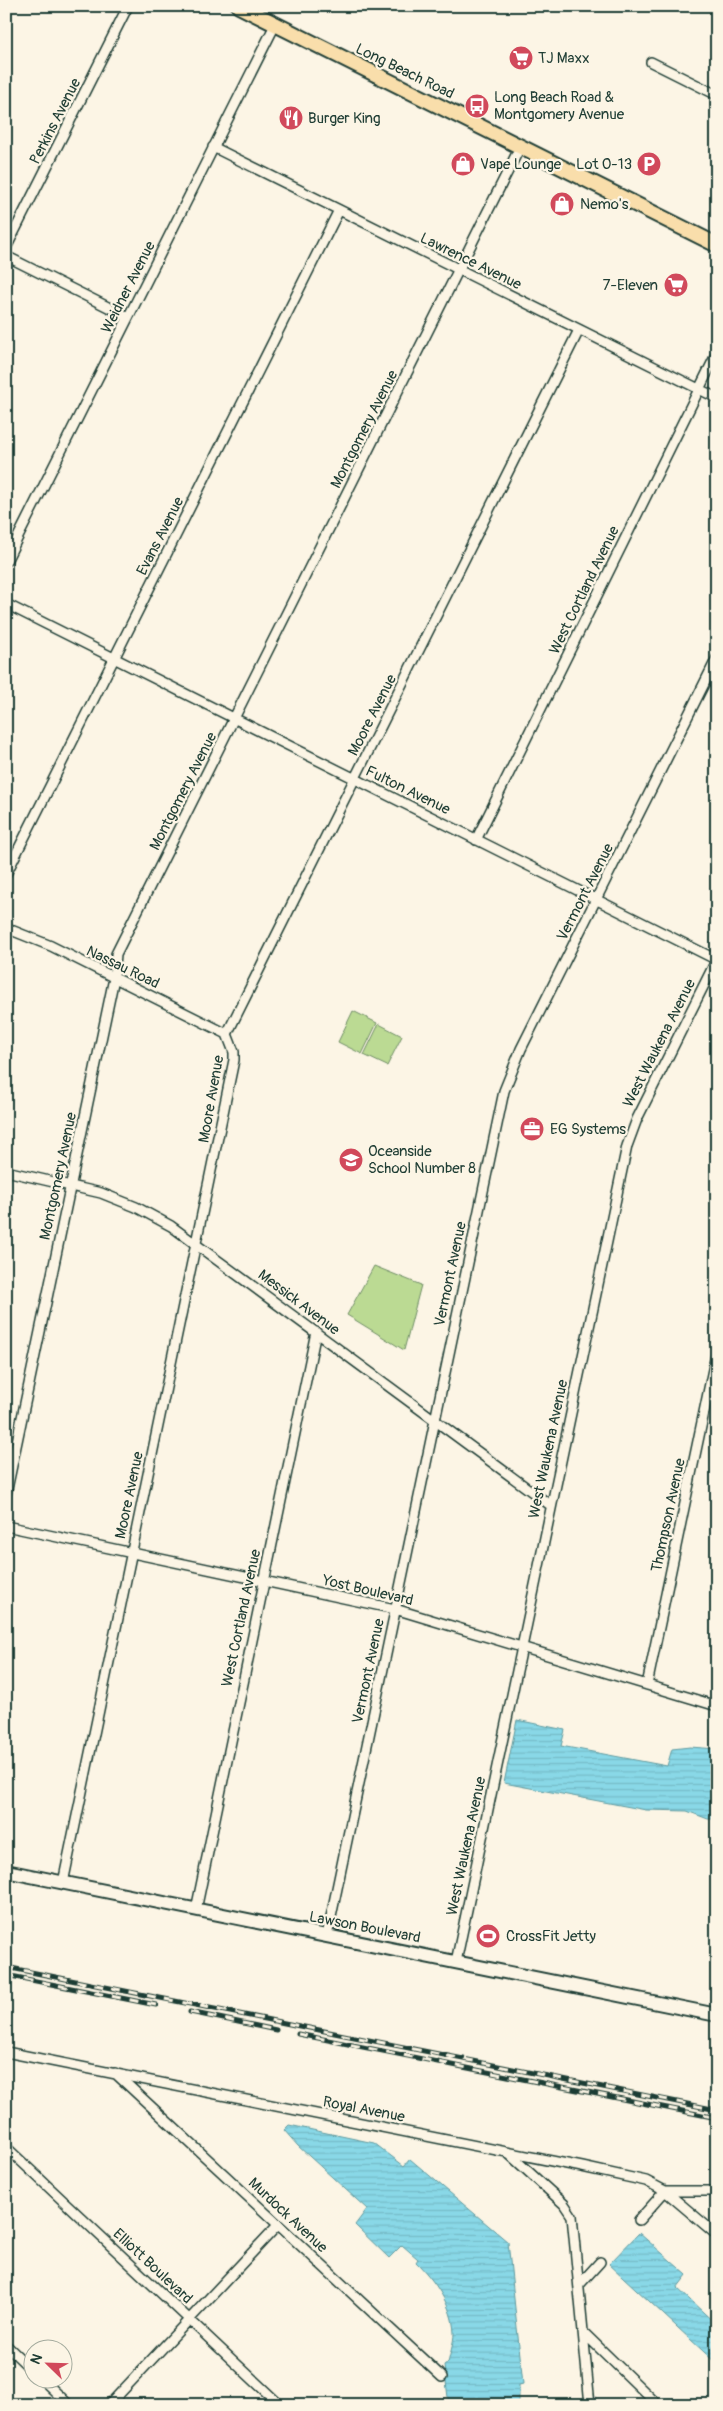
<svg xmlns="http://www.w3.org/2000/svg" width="723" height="2411" font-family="Pangolin,sans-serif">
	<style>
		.pitch { fill: #bbda93; stroke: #6d8c64 }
		.water { fill: url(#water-rules); stroke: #5f9a9f }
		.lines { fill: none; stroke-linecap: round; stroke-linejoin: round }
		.minor-casing { stroke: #1f3d34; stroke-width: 12 }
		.secondary-casing { stroke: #1f3d34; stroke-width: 16 }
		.primary-casing { stroke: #1f3d34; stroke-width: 18 }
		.minor { stroke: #fcf5e5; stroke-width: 9 }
		.secondary { stroke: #fcf5e5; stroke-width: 12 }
		.primary { stroke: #f9deab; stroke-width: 14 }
		.rail-casing { stroke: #1f3d34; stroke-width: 5 }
		.rail { stroke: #fcf5e5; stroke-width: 3; stroke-dasharray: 9; stroke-linecap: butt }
		.labels { text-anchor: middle; stroke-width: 4.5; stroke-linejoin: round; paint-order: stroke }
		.poi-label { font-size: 15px; fill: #1f3d34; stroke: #fcf5e5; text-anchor: start }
		.street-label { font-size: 15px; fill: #1f3d34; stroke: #fcf5e5 }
	</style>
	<defs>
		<pattern id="water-rules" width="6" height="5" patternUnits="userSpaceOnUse" patternTransform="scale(1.25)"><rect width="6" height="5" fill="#89d8e7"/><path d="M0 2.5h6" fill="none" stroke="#76bac7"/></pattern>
	</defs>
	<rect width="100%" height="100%" fill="#fcf5e5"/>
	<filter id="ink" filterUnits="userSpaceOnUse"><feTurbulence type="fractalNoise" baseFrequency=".02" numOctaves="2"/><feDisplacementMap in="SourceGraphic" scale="10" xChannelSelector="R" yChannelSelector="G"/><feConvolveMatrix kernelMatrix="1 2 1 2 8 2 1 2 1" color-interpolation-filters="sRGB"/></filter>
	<g filter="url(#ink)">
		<path class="pitch" d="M353 1011 377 1023 362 1054 338 1042Z
			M379 1024 402 1036 387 1066 364 1055Z
			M374 1266 421 1285 404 1350 347 1315Z"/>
		<path class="water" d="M517 1720 565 1730 561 1746 667 1766 672 1749 690 1747 717 1749V1819H708L687 1811 646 1810 504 1783Z
			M289 2125 374 2143 404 2166 410 2159 508 2242 523 2384 519 2385V2405H449L444 2366 448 2363C450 2354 454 2342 454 2333 453 2306 434 2280 416 2262L418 2259 402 2245 389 2258 355 2225 367 2209 298 2146 284 2130Z
			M639 2233 687 2275 677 2288 717 2325V2364L609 2264Z"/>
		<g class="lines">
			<defs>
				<path id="minor" d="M651 62 717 95
					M213 147 717 398
					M6 248 128 6
					M6 256 128 317
					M6 561 275 25
					M6 604 717 960
					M476 840 717 353
					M6 874 339 210
					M6 928 51 946 227 1034
					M6 1171 101 1193 136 1207 171 1226 550 1505
					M6 1494 114 978 116 954 520 147
					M6 1526 395 1609 717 1706
					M647 1685 717 1350
					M63 1883 234 1060V1052L227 1034 579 330
					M196 1910 316 1332
					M327 1936 504 1091 521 1049 717 658
					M456 1962 627 1146 637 1119 717 959
					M6 2052 582 2167 646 2181 665 2191H717
					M115 2073 442 2377
					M6 2147 280 2405
					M508 2153 564 2204 572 2216 590 2405
					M639 2220 665 2191 717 2235
					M579 2285 600 2262
					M583 2332 658 2405
					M6 2345 32 2370
					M41 2378 69 2405
					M109 2405 278 2225"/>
				<path id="secondary" d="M6 1871 717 2015"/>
				<path id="primary" d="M239 6 717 245"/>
			</defs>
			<use href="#minor" class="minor-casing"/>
			<use href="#secondary" class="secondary-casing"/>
			<use href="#primary" class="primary-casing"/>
			<use href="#minor" class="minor"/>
			<use href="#secondary" class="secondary"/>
			<use href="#primary" class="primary"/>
			<defs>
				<path id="rail" d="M6 1967 717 2110
					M6 1975 156 2005
					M190 2012 276 2030
					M298 2034 717 2118"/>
			</defs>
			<use href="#rail" class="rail-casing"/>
			<use href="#rail" class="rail"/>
		</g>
	</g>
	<defs>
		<symbol id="supermarket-disc" viewBox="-11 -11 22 22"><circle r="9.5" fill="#d1495b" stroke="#fcf5e5"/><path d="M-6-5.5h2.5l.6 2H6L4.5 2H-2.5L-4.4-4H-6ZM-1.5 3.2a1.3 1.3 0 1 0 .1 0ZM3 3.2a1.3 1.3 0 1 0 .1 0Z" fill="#fff"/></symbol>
		<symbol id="bus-disc" viewBox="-11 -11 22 22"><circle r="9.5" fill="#d1495b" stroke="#fcf5e5"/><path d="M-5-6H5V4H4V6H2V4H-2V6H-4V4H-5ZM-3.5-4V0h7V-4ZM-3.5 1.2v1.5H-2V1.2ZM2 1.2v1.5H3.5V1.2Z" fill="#fff"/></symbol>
		<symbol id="restaurant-disc" viewBox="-11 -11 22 22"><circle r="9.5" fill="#d1495b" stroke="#fcf5e5"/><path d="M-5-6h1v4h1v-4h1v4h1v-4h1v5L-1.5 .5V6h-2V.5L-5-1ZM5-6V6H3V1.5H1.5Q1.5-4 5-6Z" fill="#fff"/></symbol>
		<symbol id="shop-disc" viewBox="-11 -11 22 22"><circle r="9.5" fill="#d1495b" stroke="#fcf5e5"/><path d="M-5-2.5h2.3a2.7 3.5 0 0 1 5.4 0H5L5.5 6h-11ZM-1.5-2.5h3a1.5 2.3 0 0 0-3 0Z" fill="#fff"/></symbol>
		<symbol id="parking-disc" viewBox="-11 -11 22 22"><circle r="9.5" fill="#d1495b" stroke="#fcf5e5"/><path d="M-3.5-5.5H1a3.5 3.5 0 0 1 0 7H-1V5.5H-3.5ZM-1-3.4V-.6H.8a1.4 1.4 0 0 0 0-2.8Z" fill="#fff"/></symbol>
		<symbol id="office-disc" viewBox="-11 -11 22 22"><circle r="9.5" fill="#d1495b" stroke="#fcf5e5"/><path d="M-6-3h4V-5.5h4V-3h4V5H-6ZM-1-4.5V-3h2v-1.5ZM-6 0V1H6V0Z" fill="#fff"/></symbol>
		<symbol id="school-disc" viewBox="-11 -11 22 22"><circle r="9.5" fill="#d1495b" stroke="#fcf5e5"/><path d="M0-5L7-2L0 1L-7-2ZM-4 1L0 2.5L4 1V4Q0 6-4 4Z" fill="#fff"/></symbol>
		<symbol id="stadium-disc" viewBox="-11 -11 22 22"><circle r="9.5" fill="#d1495b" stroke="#fcf5e5"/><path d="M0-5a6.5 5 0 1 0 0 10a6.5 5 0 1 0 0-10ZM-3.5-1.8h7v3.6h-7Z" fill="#fff"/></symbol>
	</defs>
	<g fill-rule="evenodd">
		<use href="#supermarket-disc" x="507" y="44" width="28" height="28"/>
		<use href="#bus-disc" x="463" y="92" width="28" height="28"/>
		<use href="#restaurant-disc" x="277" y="104" width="28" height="28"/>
		<use href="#shop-disc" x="449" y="150" width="28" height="28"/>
		<use href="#parking-disc" x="635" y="150" width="28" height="28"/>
		<use href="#shop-disc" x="548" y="190" width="28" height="28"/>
		<use href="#supermarket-disc" x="662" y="271" width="28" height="28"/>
		<use href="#office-disc" x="518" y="1115" width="28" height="28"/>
		<use href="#school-disc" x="337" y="1146" width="28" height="28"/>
		<use href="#stadium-disc" x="474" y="1922" width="28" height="28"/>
	</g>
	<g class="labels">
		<g class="poi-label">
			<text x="538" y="63">TJ Maxx</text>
			<text x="494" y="102">Long Beach Road &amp;<tspan x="494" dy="17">Montgomery Avenue</tspan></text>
			<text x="308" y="123">Burger King</text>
			<text x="480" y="169">Vape Lounge</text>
			<text x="632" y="169" text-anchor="end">Lot O-13</text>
			<text x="580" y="209">Nemo's</text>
			<text x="658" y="290" text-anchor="end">7-Eleven</text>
			<text x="550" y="1134">EG Systems</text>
			<text x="368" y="1156">Oceanside<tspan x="368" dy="17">School Number 8</tspan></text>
			<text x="506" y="1941">CrossFit Jetty</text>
		</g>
		<g class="street-label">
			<text transform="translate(405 71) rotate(26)" y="5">Long Beach Road</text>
			<text transform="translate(55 121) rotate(-63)" y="5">Perkins Avenue</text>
			<text transform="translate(471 261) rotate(26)" y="5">Lawrence Avenue</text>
			<text transform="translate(128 287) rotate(-63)" y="5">Weidner Avenue</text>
			<text transform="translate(364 429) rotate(-63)" y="5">Montgomery Avenue</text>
			<text transform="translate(160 536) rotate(-63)" y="5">Evans Avenue</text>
			<text transform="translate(584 590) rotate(-64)" y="5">West Cortland Avenue</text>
			<text transform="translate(372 715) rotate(-63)" y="5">Moore Avenue</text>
			<text transform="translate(408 790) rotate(26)" y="5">Fulton Avenue</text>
			<text transform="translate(183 791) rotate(-63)" y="5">Montgomery Avenue</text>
			<text transform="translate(585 892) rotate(-63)" y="5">Vermont Avenue</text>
			<text transform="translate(123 967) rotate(26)" y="5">Nassau Road</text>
			<text transform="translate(659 1043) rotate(-63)" y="5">West Waukena Avenue</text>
			<text transform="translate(211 1099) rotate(-80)" y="5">Moore Avenue</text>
			<text transform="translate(58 1176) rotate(-78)" y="5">Montgomery Avenue</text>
			<text transform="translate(450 1274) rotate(-78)" y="5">Vermont Avenue</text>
			<text transform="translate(299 1302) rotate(37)" y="5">Messick Avenue</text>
			<text transform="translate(548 1449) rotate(-78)" y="5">West Waukena Avenue</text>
			<text transform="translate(129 1495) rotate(-78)" y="5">Moore Avenue</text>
			<text transform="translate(668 1515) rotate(-78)" y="5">Thompson Avenue</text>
			<text transform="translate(368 1590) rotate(13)" y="5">Yost Boulevard</text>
			<text transform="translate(241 1618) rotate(-78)" y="5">West Cortland Avenue</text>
			<text transform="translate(368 1671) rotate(-78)" y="5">Vermont Avenue</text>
			<text transform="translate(466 1846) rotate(-78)" y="5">West Waukena Avenue</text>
			<text transform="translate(365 1927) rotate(11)" y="5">Lawson Boulevard</text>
			<text transform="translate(364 2109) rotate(11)" y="5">Royal Avenue</text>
			<text transform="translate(288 2215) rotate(43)" y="5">Murdock Avenue</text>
			<text transform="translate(153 2266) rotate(43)" y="5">Elliott Boulevard</text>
		</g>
	</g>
	<rect width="723" height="2411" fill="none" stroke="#fcf5e5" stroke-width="25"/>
	<rect x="12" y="12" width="698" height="2386" fill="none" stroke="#1f3d34" stroke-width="2" filter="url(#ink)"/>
	<g transform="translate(48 2364) rotate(293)"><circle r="24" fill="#fcf5e5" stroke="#a4ab9e"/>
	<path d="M0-4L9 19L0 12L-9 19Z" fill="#d1495b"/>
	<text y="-8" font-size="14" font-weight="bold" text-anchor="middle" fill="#1f3d34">N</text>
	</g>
</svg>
